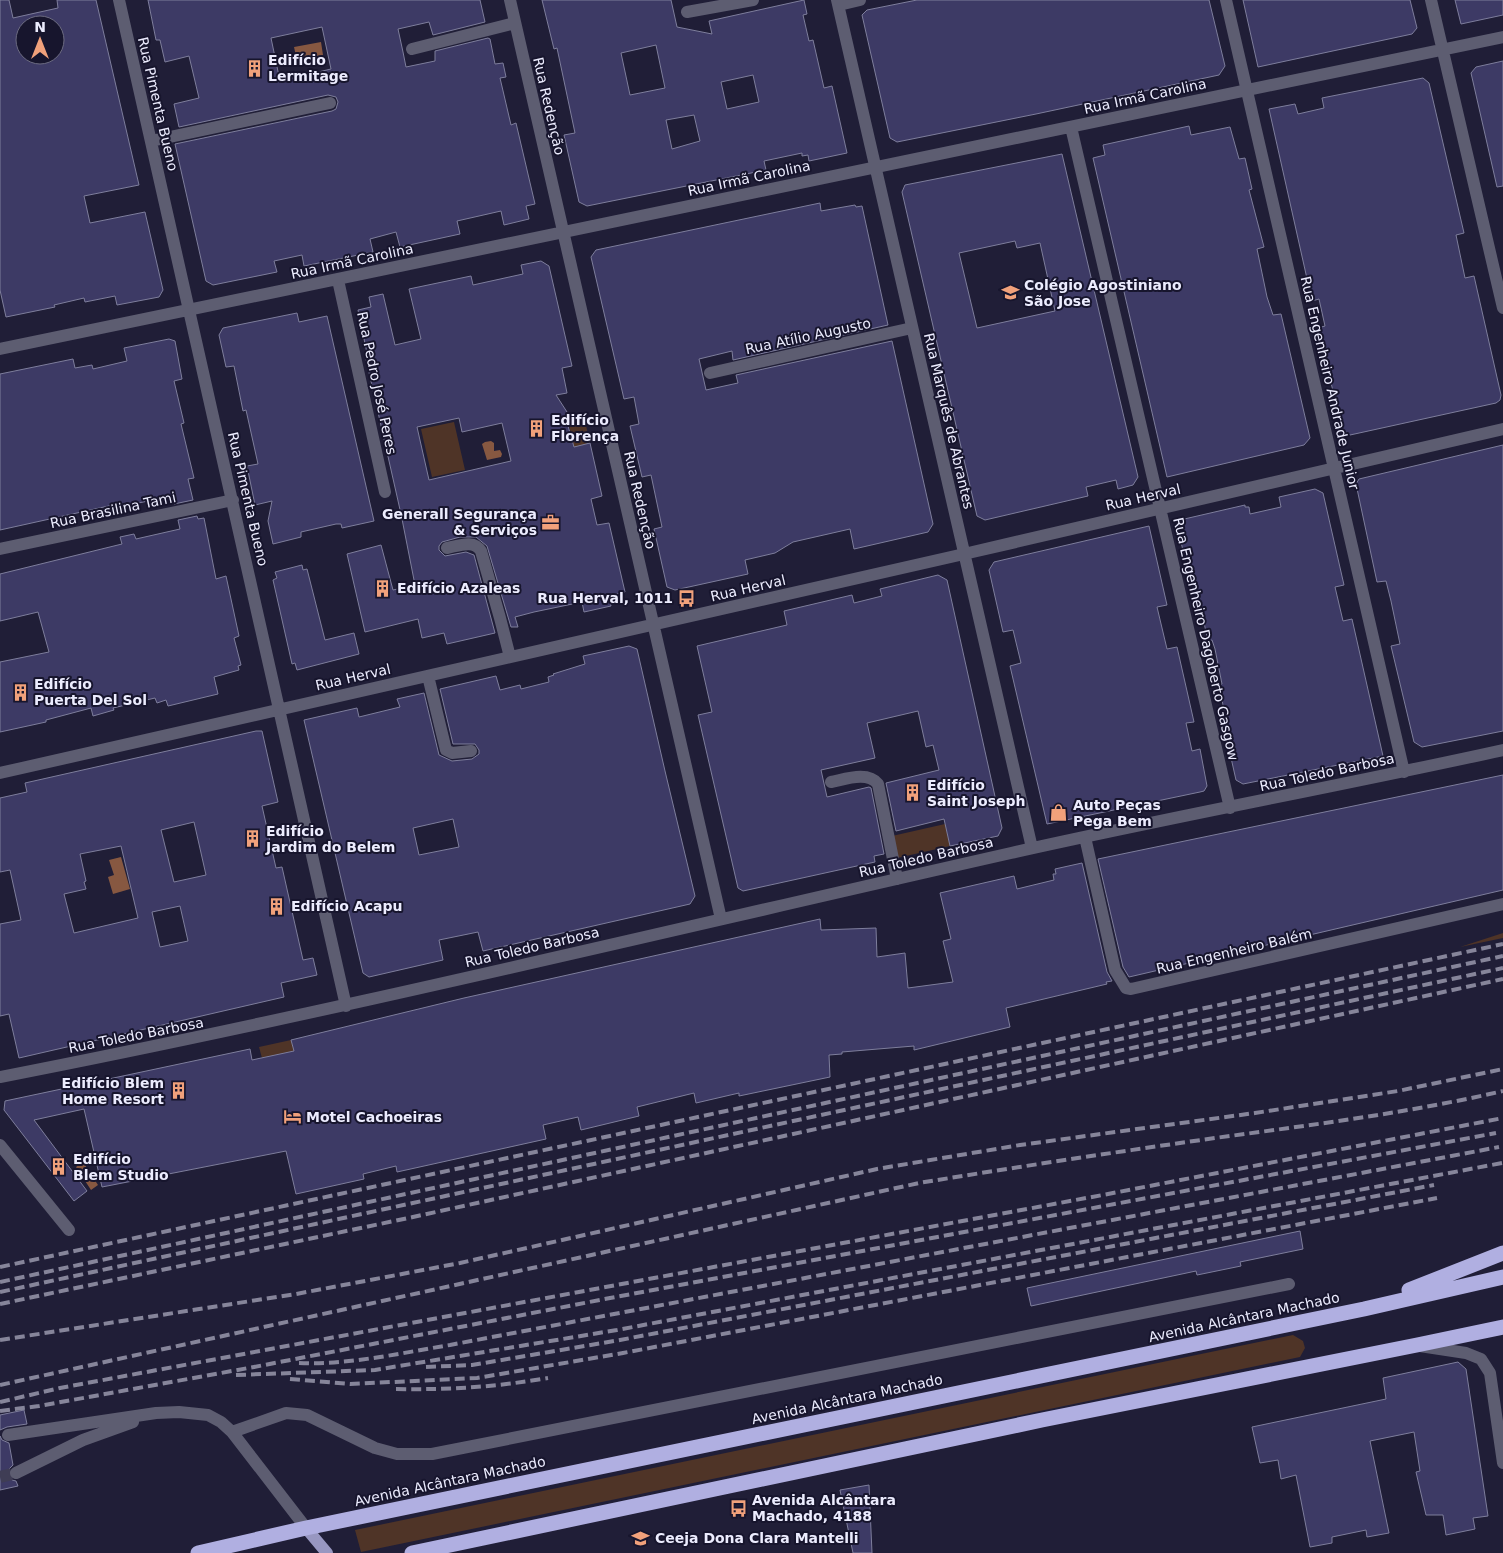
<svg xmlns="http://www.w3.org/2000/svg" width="1503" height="1553" font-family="'DejaVu Sans',sans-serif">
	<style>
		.green { fill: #4f3427 }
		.water { fill: #875841 }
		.building { fill: #3d3a65; stroke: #7e7e9c; fill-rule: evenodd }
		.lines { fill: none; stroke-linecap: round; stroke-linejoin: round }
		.minor-tunnel { stroke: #3f3d55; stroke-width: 12; stroke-dasharray: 12 6; stroke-linecap: butt }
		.minor { stroke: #5d5d71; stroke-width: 12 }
		.major { stroke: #9897c1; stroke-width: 12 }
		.highway { stroke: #b0afe1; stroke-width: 15 }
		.rail { stroke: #86859a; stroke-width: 4; stroke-dasharray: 10 5; stroke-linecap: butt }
		.labels { text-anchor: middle; stroke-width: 4; stroke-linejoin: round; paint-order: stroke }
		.poi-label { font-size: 14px; font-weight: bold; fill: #ececfe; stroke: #17152d; text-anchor: start }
		.street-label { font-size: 14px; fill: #ececfe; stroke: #17152d }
	</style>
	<rect width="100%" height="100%" fill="#201e37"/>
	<path class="green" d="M585 421 590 443 574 447 569 425Z
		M454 422 465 470 432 477 421 429Z
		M945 824 950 846 897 858 892 836Z
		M1503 933V938L1460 947Z
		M291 1040 294 1051 262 1058 259 1047Z
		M1293 1335 1303 1341 1305 1348 1300 1357 361 1552 355 1530Z"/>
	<path class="water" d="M321 42 323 55 305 58 296 56 294 47Z
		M491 441 494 443V451L500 450 502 454 501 457 487 460 482 444 485 442Z
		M121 857 130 889 113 894 108 877 114 875 109 860Z
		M83 1162 98 1185 91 1190 76 1167Z"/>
	<path class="building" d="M0 0H9L13 18 58 8 57 0H96L139 185 84 196 90 223 145 212 163 290 159 297 117 305 115 296 85 302 84 298 54 305 55 307 6 317 0 290ZM25 25H55V55H25Z
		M148 0H480L485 22 433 35 429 22 398 29 403 52 406 67 435 61V51L488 38 490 39 495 64 503 63 506 77 500 78 511 125 516 123 535 204 526 206 529 219 504 225 501 211 457 221 460 234 400 247 396 232 370 239 373 252 304 266 302 255 274 261 277 272 213 285 206 281 175 144 332 111 336 109 338 102 336 97 328 95 179 127 174 104 199 98 189 56 165 62 160 40H156ZM322 27 331 69 280 81 271 38Z
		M542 0H671L677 27 712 34 709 21 804 0 807 14 803 15 809 41 813 40 824 88 832 86 847 153 809 161 808 155 802 156V153L764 161 766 170 587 206 579 202 564 135 575 133 557 48 554 49ZM656 45 665 88 630 95 621 53ZM753 75 759 102 727 109 721 82ZM694 115 700 141 672 149 666 120Z
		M917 0H1209L1225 66 1219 75 1036 114 897 142 890 138 862 15 867 10Z
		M1243 0H1410L1417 28 1412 34 1258 67Z
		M1455 0H1503V15L1461 24Z
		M1503 61V186L1497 187 1471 73 1476 67Z
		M1423 78 1429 83 1464 233 1456 235 1465 278 1474 276 1501 395 1500 400 1496 403 1350 435 1342 429 1318 328 1325 326 1319 299 1312 301 1269 109 1295 104 1298 114 1324 108 1322 98Z
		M1189 126 1191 135 1230 127 1239 159 1245 158 1252 189 1249 190 1264 247 1257 249 1267 297 1273 315 1281 314 1310 438 1304 445 1167 477 1093 158 1105 155 1103 145Z
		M1062 154 1138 477 1133 485 1118 489 1116 480 1086 487 1088 496 985 520 977 516 902 192 905 185ZM1015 241 1017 248 1040 243 1055 311 977 328 959 253Z
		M820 203 821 211 855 205 856 207 862 206 888 325 733 360 732 351 699 359 706 390 738 383 736 375 892 341 933 524 928 532 854 549 850 529 793 542 775 553 745 560 748 574 675 590 667 587 654 529 662 527 651 475 642 477 630 426 639 424 634 397 624 399 591 257 596 250Z
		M541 261 549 266 572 366 562 368 567 393 556 395 567 412 569 421 568 426 574 447 590 443 602 496 591 499 597 525 609 523 625 592 609 596 611 606 584 612 582 602 534 612 515 617 518 627H511L487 546 476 537H460L442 542 439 546V550L445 556 466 552 474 555 495 633 447 644 444 633 422 638 418 619 365 632 347 554 381 545 393 590 415 585 401 514 366 359 368 358 358 310 371 307 369 297 383 294 395 345 421 339 409 289 471 276 473 285 523 274 521 265ZM459 418 462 432 502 423 511 461 429 480 417 427Z
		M297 313 299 322 327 316 374 521 342 528 341 524H336L301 532V537L273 544 268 521 272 501 255 505 247 466 258 464 246 410 243 411 234 366 226 367 219 335 223 328Z
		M169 339 175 341 182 379 174 381 184 423 181 424 194 478 188 479 193 500 174 504V501L154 505 153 500 114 508 113 505 0 530V374L73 359 75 368 92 365 93 369 127 361 124 348Z
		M1503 445V731L1422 747 1414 742 1391 646 1400 644 1391 601 1386 581 1377 582 1356 484 1359 479Z
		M1315 489 1323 493 1344 585 1335 587 1343 621 1352 619 1383 756 1243 784 1236 780 1225 731 1228 730 1219 685 1222 684 1215 649 1212 640 1208 641 1201 609 1197 610 1177 525 1180 520 1245 505V507H1249L1250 514 1281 507 1279 497Z
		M197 516 198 519 204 518 216 579 226 576 239 636 234 638 241 665 238 666 239 670 214 677 218 694 168 706 166 700 157 703 155 698 113 708 114 710 93 716 91 708 46 720V722L0 732V662L49 652 38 612 0 621V574L122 544 120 537 134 534 136 539 180 529 178 520Z
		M1149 526 1167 605 1157 607 1167 649 1177 647 1194 722 1186 723 1192 751 1200 749 1207 786 1204 791 1200 792 1047 824 1010 666 1021 663 1013 630 1003 632 989 570 994 562Z
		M302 565 303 570 307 569 325 640 354 633 359 654 297 670 295 663 292 664 273 580 277 578 275 572Z
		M938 575 947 580 1002 828 998 836 950 846 944 819 896 831 886 783 939 770 933 745 926 747 918 711 867 723 875 758 821 770 827 797 869 787 871 788 884 854 874 856 875 862 743 891 738 888 698 715 712 712 697 646 787 625 784 611 852 595 854 603 882 596 880 589Z
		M629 646 637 649 665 771 695 896 690 904 483 951 478 932 439 940 443 960 369 977 363 973 304 720 357 708 359 717 400 707 397 699 424 693 439 755 452 761 472 759 479 754V750L475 744H453L440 689 496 676 500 690 520 685 521 689 549 682 548 677 554 675 553 674 585 664 583 656ZM453 819 459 847 419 855 413 828Z
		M256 731H262L278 802 262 806 276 868 282 867 303 960 313 958 317 975 281 983 284 997 19 1058 9 1014 0 1016V924L21 920 10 870 0 872V798L27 792 25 783ZM194 822 206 875 174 882 161 830ZM121 846 138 918 74 933 64 894 86 889 84 882 86 881 80 854ZM180 906 188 941 160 947 152 912Z
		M1503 775V890L1129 977 1123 967 1098 859Z
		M1082 863 1107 972 1112 981 1106 982 1107 984 1006 1008 1010 1027 914 1050V1046L842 1052V1054L829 1055 830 1077 739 1096V1093L696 1103 694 1093 637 1107 639 1116 581 1130 578 1117 543 1125 546 1139 397 1172 396 1166 363 1174 364 1179 296 1194 286 1151 102 1187 84 1109 34 1120 87 1191 74 1201 4 1110 5 1101 250 1049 252 1060 294 1051 291 1040 464 998 820 919 821 930 876 928 877 957 905 953 908 988 953 982 943 941 951 939 940 893 1014 876 1017 889 1054 880 1053 874H1056L1055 869Z
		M1300 1231 1303 1249 1240 1262 1241 1266 1197 1275 1196 1271 1031 1306 1027 1288Z
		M1458 1362 1466 1369 1488 1516 1473 1518 1475 1529 1446 1535 1443 1515H1426L1416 1472 1420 1471 1414 1432 1370 1441 1389 1533 1367 1537 1366 1530 1332 1537V1543L1310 1547 1296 1475 1281 1479 1278 1460 1260 1463 1252 1427 1386 1399 1383 1378Z
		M24 1410 27 1424 7 1427 0 1430V1415Z
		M0 1436 2 1440 9 1443 13 1465 9 1469V1476L12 1480 16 1481 18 1486 0 1490Z
		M869 1485 872 1553H853L840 1490Z"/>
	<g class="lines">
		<path class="minor-tunnel" d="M0 1477 16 1473"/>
		<path class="minor" d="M119 0 346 1006
			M510 0 721 919
			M837 0 1032 848
			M1226 0 1404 772
			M1431 0 1503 308
			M839 5 860 0
			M687 12 753 0
			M412 49 515 23
			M1071 127 1230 808
			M151 141 330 103
			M338 280 385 492
			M0 349 1503 37
			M710 373 912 328
			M447 548C458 546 474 539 481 551L500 618 510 657
			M0 549 233 500
			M428 676 446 750 452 753 471 751
			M0 773 964 554 1503 429
			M831 782C846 779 868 771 878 784L897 879
			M1085 837 1115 970 1126 988 1131 989 1503 904
			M0 1077C339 1011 674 929 1011 853 1175 816 1340 786 1503 750
			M0 1145 69 1230
			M1420 1346 1466 1353 1481 1359 1490 1373 1503 1463
			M232 1432 286 1413 307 1415 375 1448 397 1454H432L1289 1284
			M8 1435 156 1413 179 1412 208 1415 221 1422 232 1432 306 1528
			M16 1473 83 1440 133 1422"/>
		<path class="major" d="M306 1528 327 1553"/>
		<path class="highway" d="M1409 1290 1503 1253
			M198 1553 306 1528 1364 1309 1503 1277
			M412 1553 1042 1420 1417 1345 1503 1327"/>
		<path class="rail" d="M0 1267 1503 944
			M0 1282 1503 956
			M0 1292 1503 968
			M0 1304 413 1217 1503 979
			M0 1340 296 1294 460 1263 877 1169 1020 1145 1255 1113 1398 1091 1503 1069
			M299 1363C349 1365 401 1353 450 1345L1499 1147
			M426 1367 472 1365 620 1340 1434 1185
			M236 1375 375 1370 617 1330 1502 1163
			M290 1379 350 1384 477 1378 623 1353 1437 1198
			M0 1385 919 1183C1017 1167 1116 1152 1215 1138 1311 1125 1408 1113 1503 1091
			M396 1389C449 1390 495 1387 548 1378
			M0 1402 60 1388 1108 1194 1503 1118
			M0 1411 39 1406 254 1367 610 1298 1496 1133"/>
	</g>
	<defs>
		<symbol id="building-bare" viewBox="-9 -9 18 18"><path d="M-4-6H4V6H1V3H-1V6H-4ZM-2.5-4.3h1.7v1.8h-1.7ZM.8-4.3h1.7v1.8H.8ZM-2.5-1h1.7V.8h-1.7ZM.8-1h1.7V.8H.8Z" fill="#f1a17b" stroke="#17152d" stroke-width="2.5" paint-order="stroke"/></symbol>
		<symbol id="school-bare" viewBox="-9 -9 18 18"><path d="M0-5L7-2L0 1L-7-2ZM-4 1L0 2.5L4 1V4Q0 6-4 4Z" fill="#f1a17b" stroke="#17152d" stroke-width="2.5" paint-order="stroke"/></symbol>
		<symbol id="office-bare" viewBox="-9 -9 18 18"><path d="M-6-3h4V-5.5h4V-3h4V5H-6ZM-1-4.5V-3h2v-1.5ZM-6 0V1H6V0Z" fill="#f1a17b" stroke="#17152d" stroke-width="2.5" paint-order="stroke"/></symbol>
		<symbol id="bus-bare" viewBox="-9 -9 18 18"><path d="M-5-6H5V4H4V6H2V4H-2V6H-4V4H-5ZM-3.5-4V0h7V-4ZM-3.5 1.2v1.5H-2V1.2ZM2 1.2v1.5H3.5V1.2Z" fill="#f1a17b" stroke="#17152d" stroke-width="2.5" paint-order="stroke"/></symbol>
		<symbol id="shop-bare" viewBox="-9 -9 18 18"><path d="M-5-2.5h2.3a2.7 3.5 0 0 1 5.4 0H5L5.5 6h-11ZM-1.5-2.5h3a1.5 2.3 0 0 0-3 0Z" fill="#f1a17b" stroke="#17152d" stroke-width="2.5" paint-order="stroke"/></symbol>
		<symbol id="hotel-bare" viewBox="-9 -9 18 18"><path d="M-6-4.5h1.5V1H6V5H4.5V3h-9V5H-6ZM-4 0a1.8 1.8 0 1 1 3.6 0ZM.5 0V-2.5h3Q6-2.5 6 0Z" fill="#f1a17b" stroke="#17152d" stroke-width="2.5" paint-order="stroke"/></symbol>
	</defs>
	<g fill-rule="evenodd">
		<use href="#building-bare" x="242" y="56" width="25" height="25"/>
		<use href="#school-bare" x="998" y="280" width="25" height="25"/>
		<use href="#building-bare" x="524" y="416" width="25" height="25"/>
		<use href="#office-bare" x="538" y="510" width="25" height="25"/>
		<use href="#building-bare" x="370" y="576" width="25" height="25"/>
		<use href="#bus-bare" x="674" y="586" width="25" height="25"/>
		<use href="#building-bare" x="8" y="680" width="25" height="25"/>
		<use href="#building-bare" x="900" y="780" width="25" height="25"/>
		<use href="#shop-bare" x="1046" y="800" width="25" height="25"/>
		<use href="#building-bare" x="240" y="826" width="25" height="25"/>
		<use href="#building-bare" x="264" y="894" width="25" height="25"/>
		<use href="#building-bare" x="166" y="1078" width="25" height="25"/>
		<use href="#hotel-bare" x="280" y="1104" width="25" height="25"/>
		<use href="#building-bare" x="46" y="1154" width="25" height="25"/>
		<use href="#bus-bare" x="726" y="1496" width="25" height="25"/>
		<use href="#school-bare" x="628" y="1526" width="25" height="25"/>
	</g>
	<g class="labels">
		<g class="poi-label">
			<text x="268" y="65">Edifício<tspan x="268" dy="16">Lermitage</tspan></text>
			<text x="1024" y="290">Colégio Agostiniano<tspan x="1024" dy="16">São Jose</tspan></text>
			<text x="551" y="425">Edifício<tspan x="551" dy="16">Florença</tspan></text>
			<text x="537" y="519" text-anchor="end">Generall Segurança<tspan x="537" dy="16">&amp; Serviços</tspan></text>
			<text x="397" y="593">Edifício Azaleas</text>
			<text x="673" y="603" text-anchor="end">Rua Herval, 1011</text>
			<text x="34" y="689">Edifício<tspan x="34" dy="16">Puerta Del Sol</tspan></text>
			<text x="927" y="790">Edifício<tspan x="927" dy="16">Saint Joseph</tspan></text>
			<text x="1073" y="810">Auto Peças<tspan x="1073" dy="16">Pega Bem</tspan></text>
			<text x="266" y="836">Edifício<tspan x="266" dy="16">Jardim do Belem</tspan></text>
			<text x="291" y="911">Edifício Acapu</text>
			<text x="164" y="1088" text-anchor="end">Edifício Blem<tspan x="164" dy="16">Home Resort</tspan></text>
			<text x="306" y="1122">Motel Cachoeiras</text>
			<text x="73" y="1164">Edifício<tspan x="73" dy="16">Blem Studio</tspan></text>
			<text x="752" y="1505">Avenida Alcântara<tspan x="752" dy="16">Machado, 4188</tspan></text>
			<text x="655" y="1543">Ceeja Dona Clara Mantelli</text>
		</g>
		<g class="street-label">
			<text transform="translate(1145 96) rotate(-12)" y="5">Rua Irmã Carolina</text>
			<text transform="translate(158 104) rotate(77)" y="5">Rua Pimenta Bueno</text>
			<text transform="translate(549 106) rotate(77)" y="5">Rua Redenção</text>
			<text transform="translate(749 178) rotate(-12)" y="5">Rua Irmã Carolina</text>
			<text transform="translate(352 261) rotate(-12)" y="5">Rua Irmã Carolina</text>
			<text transform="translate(808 336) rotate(-12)" y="5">Rua Atílio Augusto</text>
			<text transform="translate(377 383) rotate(78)" y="5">Rua Pedro José Peres</text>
			<text transform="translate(1330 383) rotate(77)" y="5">Rua Engenheiro Andrade Junior</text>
			<text transform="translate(949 421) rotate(77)" y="5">Rua Marquês de Abrantes</text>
			<text transform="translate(1143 497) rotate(-13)" y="5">Rua Herval</text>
			<text transform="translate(248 499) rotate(77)" y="5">Rua Pimenta Bueno</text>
			<text transform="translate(640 500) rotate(77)" y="5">Rua Redenção</text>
			<text transform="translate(113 510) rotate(-12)" y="5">Rua Brasilina Tami</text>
			<text transform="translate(748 588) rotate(-13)" y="5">Rua Herval</text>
			<text transform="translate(1206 639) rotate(77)" y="5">Rua Engenheiro Dagoberto Gasgow</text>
			<text transform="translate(353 677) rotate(-13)" y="5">Rua Herval</text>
			<text transform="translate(1327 772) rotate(-12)" y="5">Rua Toledo Barbosa</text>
			<text transform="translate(926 857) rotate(-13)" y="5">Rua Toledo Barbosa</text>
			<text transform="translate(532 947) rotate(-13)" y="5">Rua Toledo Barbosa</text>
			<text transform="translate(1234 951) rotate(-13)" y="5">Rua Engenheiro Balém</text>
			<text transform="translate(136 1035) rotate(-11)" y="5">Rua Toledo Barbosa</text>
			<text transform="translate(1244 1317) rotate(-12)" y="5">Avenida Alcântara Machado</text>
			<text transform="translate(847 1399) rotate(-12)" y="5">Avenida Alcântara Machado</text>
			<text transform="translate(450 1481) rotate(-12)" y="5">Avenida Alcântara Machado</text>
		</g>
	</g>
	<g transform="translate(40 40)"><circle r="24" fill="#17152d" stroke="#6c6b81"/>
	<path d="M0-4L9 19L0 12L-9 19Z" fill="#f1a17b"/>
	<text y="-8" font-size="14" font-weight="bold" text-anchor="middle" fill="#ececfe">N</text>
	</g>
</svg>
